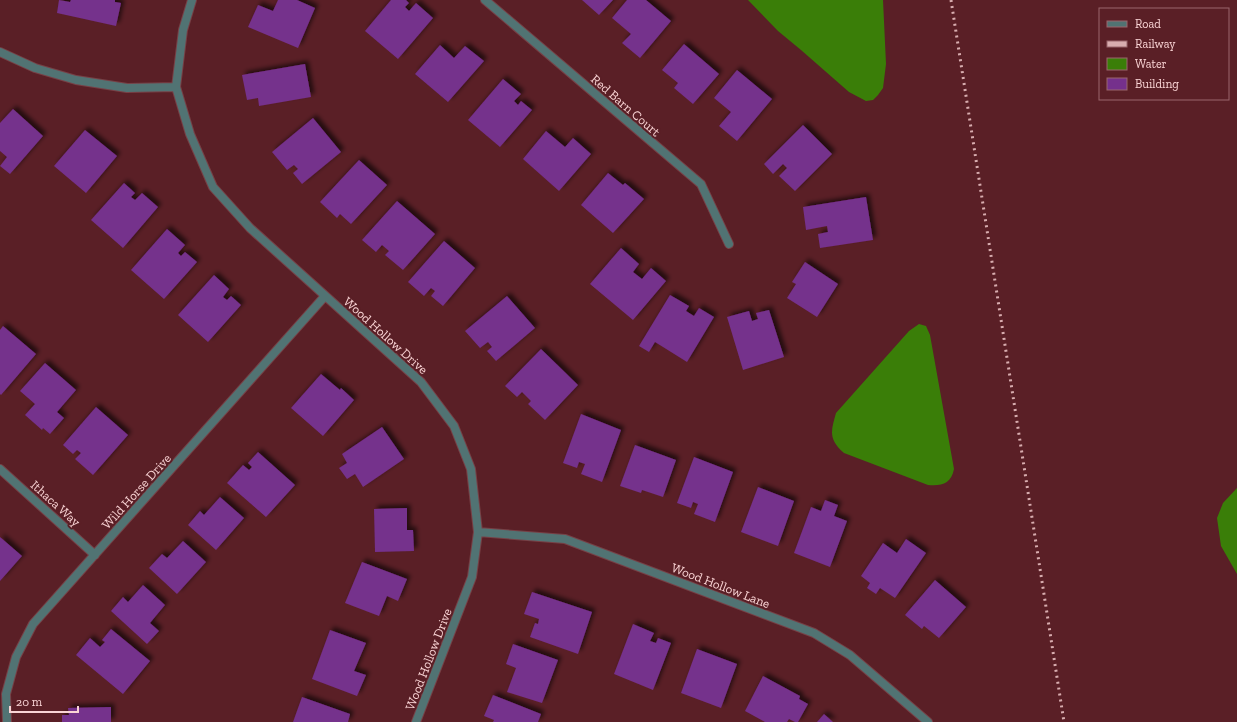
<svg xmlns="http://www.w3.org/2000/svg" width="1237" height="722" font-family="'Zilla Slab',serif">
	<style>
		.water { fill: #3a7e08 }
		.building { fill: #75308c; filter: url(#shadow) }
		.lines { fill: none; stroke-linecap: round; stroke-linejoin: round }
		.minor-casing { stroke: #774046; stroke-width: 10 }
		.minor { stroke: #517373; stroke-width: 8 }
		.rail { stroke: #d8adaf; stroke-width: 3; stroke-dasharray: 2 4; stroke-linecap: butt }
		.labels { text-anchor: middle; stroke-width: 4; stroke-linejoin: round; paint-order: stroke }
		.street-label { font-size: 13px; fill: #fad4d5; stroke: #5a1f26 }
	</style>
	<defs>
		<filter id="shadow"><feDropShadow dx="3.5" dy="-3.5" stdDeviation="2" flood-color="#0009"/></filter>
	</defs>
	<rect width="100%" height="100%" fill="#5a1f26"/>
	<path class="water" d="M748 0H883L886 64 883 88 878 95 873 100 866 101 849 92 801 50 778 31Z
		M919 324 926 326 930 335 954 469C951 484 942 486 928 485L844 453C828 439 831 431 836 413L909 331Z
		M1237 488V574L1221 546 1217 518 1223 503Z"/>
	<path class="building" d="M59 0 70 2 71 0H115V2L121 3 116 26 57 13Z
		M278 0H297L315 8 298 48 248 27 258 5 273 11Z
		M391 0H406L409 3 405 7 409 11 416 3 433 18 398 59 365 31Z
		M582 0H613L599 15Z
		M627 0H646L671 21 640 58 622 43 631 34 612 18Z
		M684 44 719 74 693 104 674 88 678 83 662 70Z
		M440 45 454 58 465 46 484 61 448 102 415 74Z
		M305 64 311 97 259 106 258 98 247 100 242 75Z
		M737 70 772 99 737 141 719 126 731 112 714 98Z
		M503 79 521 94 514 101 518 105 521 101 532 110 500 147 468 120Z
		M13 109 43 136 10 174 0 166 7 157 0 151V123Z
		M313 118 341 152 302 184 293 173 298 169 294 165 287 170 272 152Z
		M803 125 832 154 795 191 779 176 787 168 783 164 773 174 764 164Z
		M85 130 117 156 86 193 54 166Z
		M546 131 565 147 573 138 591 154 559 191 523 159Z
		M359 160 387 185 351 224 340 214 337 218 320 202Z
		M608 173 623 185 625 183 644 199 613 233 581 205Z
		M124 183 135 193 131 197 135 200 142 193 158 207 123 248 91 220Z
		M866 197 873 240 820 248 818 234 828 232 827 226 806 230 803 207Z
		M397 201 435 234 403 270 385 255 389 251 382 245 376 252 362 240Z
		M167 229 185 245 178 253 181 256 185 252 197 262 164 299 131 270Z
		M444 241 475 268 443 306 431 296 435 291 431 288 424 296 408 282Z
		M621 248 639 264 633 272 642 279 651 268 666 281 633 320 590 284Z
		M805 262 838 284 817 317 787 298 796 284 792 282Z
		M214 275 229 289 223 297 227 300 231 296 241 305 208 342 178 315Z
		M670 295 689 306 686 311 694 316 699 308 714 317 687 362 655 342 649 352 639 346Z
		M507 296 535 328 496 361 487 351 492 347 488 342 480 348 465 331Z
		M769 310 784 357 743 370 727 317 749 311 752 321 758 319 756 313Z
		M3 326 36 354 1 395 0 394V330Z
		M541 349 578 385 545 420 528 404 531 401 522 392 517 397 505 386Z
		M45 363 76 390 57 412 64 418 50 434 43 428 42 430 25 415 35 404 20 391Z
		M321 374 340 390 341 388 354 400 323 436 291 408Z
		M96 407 128 435 93 475 75 459 81 453 77 450 73 454 63 445Z
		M581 414 621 430 602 482 581 474 585 464 579 462 577 468 563 463Z
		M382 427 404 459 363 487 355 474 347 479 339 468 347 463 342 454Z
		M635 445 676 460 663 497 642 490 641 493 620 486Z
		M258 452 295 485 266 517 227 483 243 465 249 470 252 467 248 463Z
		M694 457 733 472 715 522 694 514 698 504 693 502 691 508 677 503Z
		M758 487 794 501 778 546 741 532Z
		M220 497 244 518 216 550 188 525 200 511 204 515Z
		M825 500 838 505 834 516 847 521 830 567 794 553 811 507 821 511Z
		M407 508V530H413L414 551 375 552 374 509Z
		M0 537 22 556 0 581Z
		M906 539 926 553 895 598 880 588 876 594 867 588 870 583 861 576 883 543 897 553Z
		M183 541 206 562 177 594 149 568 162 554 167 558Z
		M362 562 407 579 398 601 387 596 379 616 345 603Z
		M935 580 966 607 939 638 924 626 922 629 905 615Z
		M143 585 165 605 150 623 159 631 147 644 111 611 123 597 128 602Z
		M532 592 592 612 578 654 530 637 535 623 538 624 539 619 524 614Z
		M633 624 654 633 650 641 656 643 658 638 671 643 653 690 614 674Z
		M111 629 150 661 123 694 76 655 90 638 100 647 105 642 102 640Z
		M330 630 366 643 354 671 366 675 357 696 312 679Z
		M513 644 558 660 542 703 507 692 516 668 506 664Z
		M697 649 737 664 721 708 681 693Z
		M763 676 800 696 799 699 808 704 798 722H795L789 719 787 722H765L745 711Z
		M493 695 541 714 538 722H493L494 720 484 716Z
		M302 697 350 714 348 722H293Z
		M111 707V722H62V715H69L68 708Z
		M824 714 833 722H817Z"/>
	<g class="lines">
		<defs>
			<path id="minor" d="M192 0 183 30 176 87 190 134 213 187 250 228 421 382 454 426 471 469 478 532 472 577 416 722
				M485 0 701 184 729 244
				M0 52 35 68 76 80 127 88 176 87
				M0 469 95 555
				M478 532 565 539 814 633 850 655 928 722
				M7 722 6 694 16 657 33 624 325 296"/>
		</defs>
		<use href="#minor" class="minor-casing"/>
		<use href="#minor" class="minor"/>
		<path class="rail" d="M951 0 1064 722"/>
	</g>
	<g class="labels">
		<g class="street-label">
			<text transform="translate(626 105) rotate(41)" y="5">Red Barn Court</text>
			<text transform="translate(386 335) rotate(42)" y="5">Wood Hollow Drive</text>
			<text transform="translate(136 491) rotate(-48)" y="5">Wild Horse Drive</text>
			<text transform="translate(56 503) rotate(42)" y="5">Ithaca Way</text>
			<text transform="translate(721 585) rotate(21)" y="5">Wood Hollow Lane</text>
			<text transform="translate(428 659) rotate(-69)" y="5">Wood Hollow Drive</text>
		</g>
	</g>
	<rect x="1099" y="8" width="130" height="92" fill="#5a1f26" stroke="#9a676c"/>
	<rect x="1107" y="21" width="20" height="6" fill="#517373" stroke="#9a676c"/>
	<text x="1135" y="28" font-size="12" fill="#fad4d5">Road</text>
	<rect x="1107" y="41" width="20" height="6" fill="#d8adaf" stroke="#9a676c"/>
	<text x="1135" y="48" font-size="12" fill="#fad4d5">Railway</text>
	<rect x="1107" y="58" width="20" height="12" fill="#3a7e08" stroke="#9a676c"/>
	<text x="1135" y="68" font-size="12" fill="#fad4d5">Water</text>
	<rect x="1107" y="78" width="20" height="12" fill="#75308c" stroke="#9a676c"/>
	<text x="1135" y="88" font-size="12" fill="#fad4d5">Building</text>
	<path d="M10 706v6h68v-6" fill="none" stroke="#fad4d5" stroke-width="2"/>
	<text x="16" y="706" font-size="12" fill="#fad4d5" stroke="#5a1f26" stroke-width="3" paint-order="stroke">20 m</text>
</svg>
